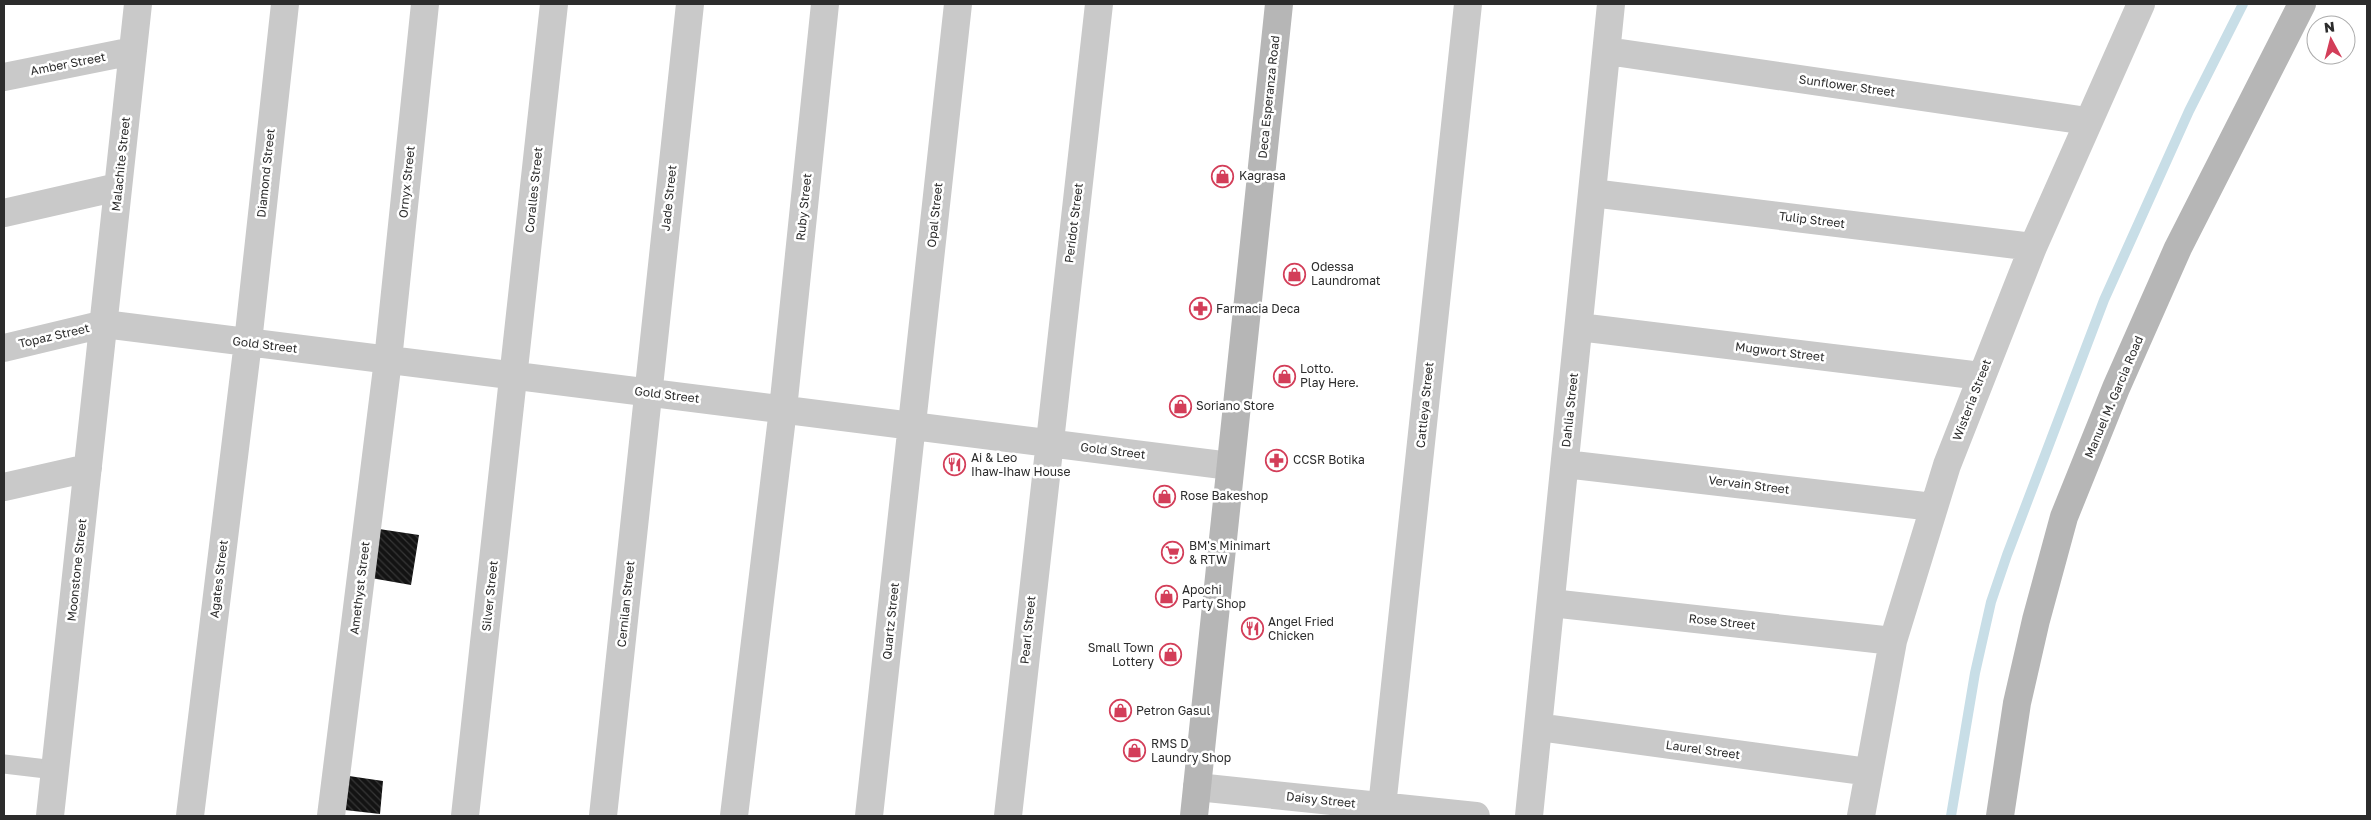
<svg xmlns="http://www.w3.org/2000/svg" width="2371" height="820" font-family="'Golos Text',sans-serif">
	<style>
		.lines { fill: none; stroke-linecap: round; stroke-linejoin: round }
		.stream { stroke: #c8dee7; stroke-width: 10 }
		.building { fill: url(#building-back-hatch) }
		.lane { stroke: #c9c9c9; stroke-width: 19 }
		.street { stroke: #c9c9c9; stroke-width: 28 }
		.secondary { stroke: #b6b6b6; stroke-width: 28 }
		.labels { text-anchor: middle; stroke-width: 5; stroke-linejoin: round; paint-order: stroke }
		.street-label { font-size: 12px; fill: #2c2c2c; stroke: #fff }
		.poi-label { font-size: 12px; fill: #2c2c2c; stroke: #fff; text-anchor: start }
	</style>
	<defs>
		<pattern id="building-back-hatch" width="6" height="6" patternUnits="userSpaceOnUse" patternTransform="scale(1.25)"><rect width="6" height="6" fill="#131313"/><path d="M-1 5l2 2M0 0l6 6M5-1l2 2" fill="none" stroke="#363636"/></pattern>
	</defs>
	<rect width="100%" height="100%" fill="#fff"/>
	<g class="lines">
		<path class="stream" d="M1951 816 1975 673 1991 602 2007 555 2104 300 2189 111 2243 4"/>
	</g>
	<path class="building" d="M379 529 419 535 411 585 371 578Z
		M349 776 383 781 380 814 345 810Z"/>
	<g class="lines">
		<path class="lane" d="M4 764 55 770"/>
		<path class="street" d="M1607 51 2087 121
			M4 77 133 51
			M1592 193 2033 247
			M4 213 118 187
			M1579 327 1981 376
			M4 348 104 324 1230 466
			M1565 464 1933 507
			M4 487 88 468
			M1551 603 1893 641
			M1538 727 1869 772
			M1197 787 1476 816
			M50 816 138 4
			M190 816 248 342 285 4
			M331 816 388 360 425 4
			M465 816 554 4
			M603 816 690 4
			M734 816 783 409 825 4
			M869 816 958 4
			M1008 816 1099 4
			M1381 816 1468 4
			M1529 816 1611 4
			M1861 816 1893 641 1947 465 2033 247 2141 4"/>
		<path class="secondary" d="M1194 816 1279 4
			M2000 816 2017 703 2036 620 2064 517 2116 388 2178 248 2302 4"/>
	</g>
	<defs>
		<symbol id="shop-ring" viewBox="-11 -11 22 22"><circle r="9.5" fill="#fff" stroke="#d33e59" stroke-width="1.5"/><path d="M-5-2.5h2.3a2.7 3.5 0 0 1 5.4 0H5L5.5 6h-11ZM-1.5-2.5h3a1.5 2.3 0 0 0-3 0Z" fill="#d33e59"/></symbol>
		<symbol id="pharmacy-ring" viewBox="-11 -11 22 22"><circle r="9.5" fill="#fff" stroke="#d33e59" stroke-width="1.5"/><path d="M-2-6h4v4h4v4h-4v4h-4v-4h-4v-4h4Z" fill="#d33e59"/></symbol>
		<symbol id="restaurant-ring" viewBox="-11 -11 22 22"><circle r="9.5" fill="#fff" stroke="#d33e59" stroke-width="1.5"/><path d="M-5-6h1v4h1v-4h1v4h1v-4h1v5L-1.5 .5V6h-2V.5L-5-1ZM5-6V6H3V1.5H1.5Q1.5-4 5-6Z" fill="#d33e59"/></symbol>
		<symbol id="supermarket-ring" viewBox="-11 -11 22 22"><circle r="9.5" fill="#fff" stroke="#d33e59" stroke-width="1.5"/><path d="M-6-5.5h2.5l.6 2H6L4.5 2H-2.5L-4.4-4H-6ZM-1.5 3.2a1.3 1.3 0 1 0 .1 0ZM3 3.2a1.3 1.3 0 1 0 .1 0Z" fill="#d33e59"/></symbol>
	</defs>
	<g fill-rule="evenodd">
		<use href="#shop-ring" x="1210" y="164" width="25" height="25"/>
		<use href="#shop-ring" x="1282" y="262" width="25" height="25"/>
		<use href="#pharmacy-ring" x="1188" y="296" width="25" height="25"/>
		<use href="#shop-ring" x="1272" y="364" width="25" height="25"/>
		<use href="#shop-ring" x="1168" y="394" width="25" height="25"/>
		<use href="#pharmacy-ring" x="1264" y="448" width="25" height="25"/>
		<use href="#restaurant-ring" x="942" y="452" width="25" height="25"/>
		<use href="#shop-ring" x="1152" y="484" width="25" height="25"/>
		<use href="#supermarket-ring" x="1160" y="540" width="25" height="25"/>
		<use href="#shop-ring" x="1154" y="584" width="25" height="25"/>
		<use href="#restaurant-ring" x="1240" y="616" width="25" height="25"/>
		<use href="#shop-ring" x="1158" y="642" width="25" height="25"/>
		<use href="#shop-ring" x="1108" y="698" width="25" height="25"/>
		<use href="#shop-ring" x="1122" y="738" width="25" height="25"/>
	</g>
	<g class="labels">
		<g class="street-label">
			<text transform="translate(68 64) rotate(-11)" y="4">Amber Street</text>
			<text transform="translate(1847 86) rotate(8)" y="4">Sunflower Street</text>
			<text transform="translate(1269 97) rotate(-84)" y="4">Deca Esperanza Road</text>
			<text transform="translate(121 164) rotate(-84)" y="4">Malachite Street</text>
			<text transform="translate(266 173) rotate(-84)" y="4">Diamond Street</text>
			<text transform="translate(407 182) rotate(-84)" y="4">Ornyx Street</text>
			<text transform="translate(534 190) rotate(-84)" y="4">Coralles Street</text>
			<text transform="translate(669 198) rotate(-84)" y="4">Jade Street</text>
			<text transform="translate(804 207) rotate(-84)" y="4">Ruby Street</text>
			<text transform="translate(935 215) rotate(-84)" y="4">Opal Street</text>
			<text transform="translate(1812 220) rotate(7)" y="4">Tulip Street</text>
			<text transform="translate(1074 223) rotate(-83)" y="4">Peridot Street</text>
			<text transform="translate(54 336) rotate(-13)" y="4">Topaz Street</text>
			<text transform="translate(265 345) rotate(7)" y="4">Gold Street</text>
			<text transform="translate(1780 352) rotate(7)" y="4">Mugwort Street</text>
			<text transform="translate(667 395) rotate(7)" y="4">Gold Street</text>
			<text transform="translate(2114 397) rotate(-67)" y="4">Manuel M. Garcia Road</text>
			<text transform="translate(1972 400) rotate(-69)" y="4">Wisteria Street</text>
			<text transform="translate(1425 405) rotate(-84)" y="4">Cattleya Street</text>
			<text transform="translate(1570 410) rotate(-84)" y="4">Dahlia Street</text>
			<text transform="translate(1113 451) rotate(7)" y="4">Gold Street</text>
			<text transform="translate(1749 485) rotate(7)" y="4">Vervain Street</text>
			<text transform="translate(77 570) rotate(-84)" y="4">Moonstone Street</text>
			<text transform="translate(219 579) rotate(-83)" y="4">Agates Street</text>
			<text transform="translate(360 588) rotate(-83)" y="4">Amethyst Street</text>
			<text transform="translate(490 596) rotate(-84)" y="4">Silver Street</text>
			<text transform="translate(626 604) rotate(-84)" y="4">Cernilan Street</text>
			<text transform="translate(891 621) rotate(-84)" y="4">Quartz Street</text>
			<text transform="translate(1722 622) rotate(6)" y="4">Rose Street</text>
			<text transform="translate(1028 630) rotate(-84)" y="4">Pearl Street</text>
			<text transform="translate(1703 750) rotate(8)" y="4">Laurel Street</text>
			<text transform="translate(1321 800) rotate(6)" y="4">Daisy Street</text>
		</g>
		<g class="poi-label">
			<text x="1239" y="180">Kagrasa</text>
			<text x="1311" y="271">Odessa<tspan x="1311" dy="14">Laundromat</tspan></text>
			<text x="1216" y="313">Farmacia Deca</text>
			<text x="1300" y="373">Lotto.<tspan x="1300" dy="14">Play Here.</tspan></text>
			<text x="1196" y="410">Soriano Store</text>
			<text x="971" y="462">Ai &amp; Leo<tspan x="971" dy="14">Ihaw-Ihaw House</tspan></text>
			<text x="1293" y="464">CCSR Botika</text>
			<text x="1180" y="500">Rose Bakeshop</text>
			<text x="1189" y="550">BM's Minimart<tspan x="1189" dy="14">&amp; RTW</tspan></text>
			<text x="1182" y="594">Apochi<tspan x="1182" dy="14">Party Shop</tspan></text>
			<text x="1268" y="626">Angel Fried<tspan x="1268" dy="14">Chicken</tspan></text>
			<text x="1154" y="652" text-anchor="end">Small Town<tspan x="1154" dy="14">Lottery</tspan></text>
			<text x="1136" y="715">Petron Gasul</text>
			<text x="1151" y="748">RMS D<tspan x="1151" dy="14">Laundry Shop</tspan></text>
		</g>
	</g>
	<rect width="2371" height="820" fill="none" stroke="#2c2c2c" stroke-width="10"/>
	<g transform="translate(2331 40) rotate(353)"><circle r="24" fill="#ffffff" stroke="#ababab"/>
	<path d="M0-4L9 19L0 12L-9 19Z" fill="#d33e59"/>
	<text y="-8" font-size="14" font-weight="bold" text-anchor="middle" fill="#2c2c2c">N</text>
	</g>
</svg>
